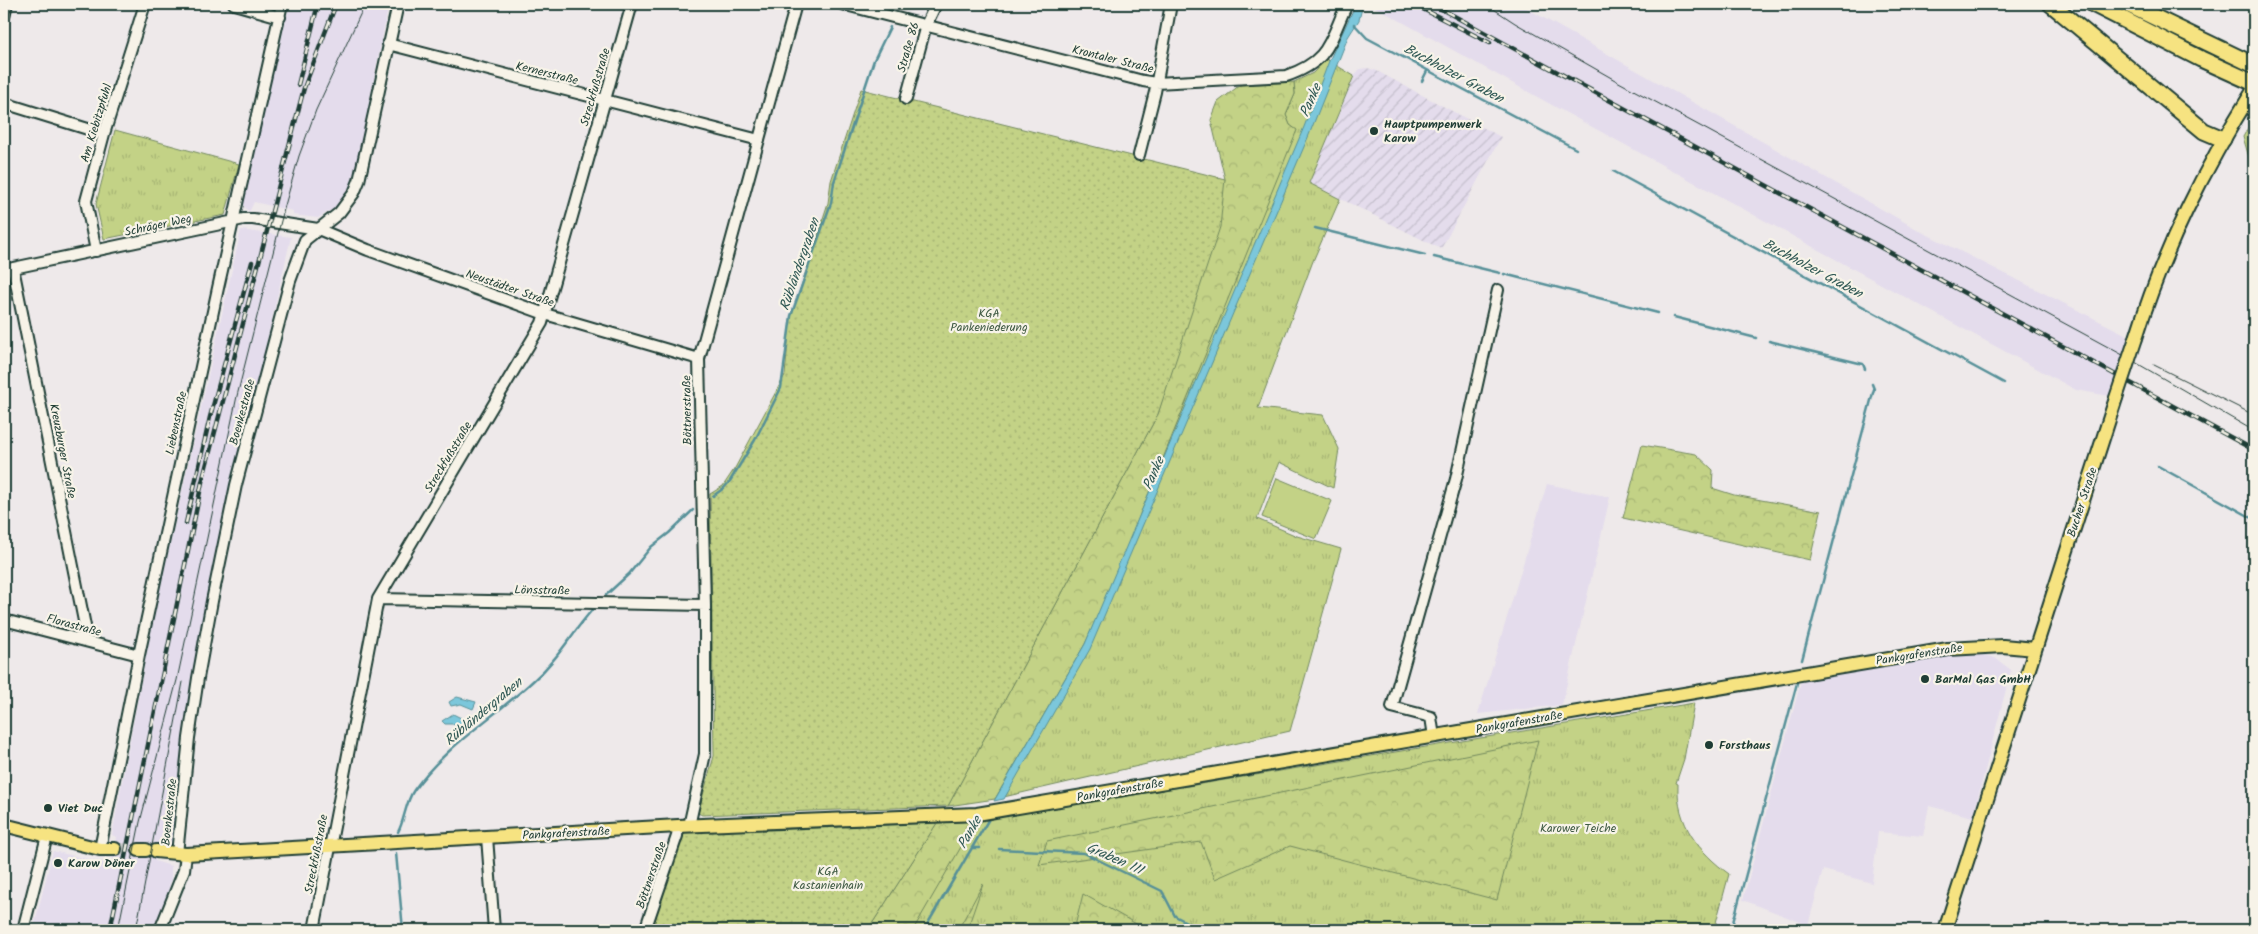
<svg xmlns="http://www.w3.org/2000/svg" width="2258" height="934" font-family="Kalam,sans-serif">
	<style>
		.built { fill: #e4dcec }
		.industrial { fill: url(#industrial-furrows) }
		.grass { fill: url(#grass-tufts); stroke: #71885d }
		.forest { fill: url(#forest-crowns); stroke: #71885d }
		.garden { fill: url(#garden-dots); stroke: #71885d }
		.pitch { fill: #c3d286; stroke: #71885d }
		.water { fill: #7bc7db; stroke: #569098 }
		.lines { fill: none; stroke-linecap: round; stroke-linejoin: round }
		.stream { stroke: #569098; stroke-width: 2.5 }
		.major-tunnel { stroke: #c5c7c6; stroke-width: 12; stroke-dasharray: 12 6; stroke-linecap: butt }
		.minor-casing { stroke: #1f3d34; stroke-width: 14 }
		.major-casing { stroke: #1f3d34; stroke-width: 16 }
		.highway-casing { stroke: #1f3d34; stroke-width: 19 }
		.minor { stroke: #f7f3e8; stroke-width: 10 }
		.major { stroke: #f6e381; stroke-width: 12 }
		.highway { stroke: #f6e381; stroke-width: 15 }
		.tram { stroke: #1f3d34; stroke-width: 1 }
		.rail-casing { stroke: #1f3d34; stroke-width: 4.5 }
		.rail { stroke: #f7f3e8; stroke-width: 2.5; stroke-dasharray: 8; stroke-linecap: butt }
		.major-bridge-casing { stroke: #1f3d34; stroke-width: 16; stroke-linecap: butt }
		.major-bridge { stroke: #f6e381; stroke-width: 12 }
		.poi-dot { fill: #1f3d34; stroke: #f7f3e8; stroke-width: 2 }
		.labels { text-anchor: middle; stroke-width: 4.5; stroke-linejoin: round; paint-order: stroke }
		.street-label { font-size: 12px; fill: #1f3d34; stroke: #f7f3e8 }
		.poi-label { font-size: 12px; font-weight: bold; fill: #1f3d34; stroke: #f7f3e8; text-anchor: start }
		.park-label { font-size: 12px; fill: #405b44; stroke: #f7f3e8 }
		.water-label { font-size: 14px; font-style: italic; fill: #315955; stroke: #f7f3e8 }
	</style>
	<defs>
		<pattern id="industrial-furrows" width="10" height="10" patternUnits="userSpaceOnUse" patternTransform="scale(1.25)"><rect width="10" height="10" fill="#e4dcec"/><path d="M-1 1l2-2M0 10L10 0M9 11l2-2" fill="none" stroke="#c3becb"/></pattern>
		<pattern id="grass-tufts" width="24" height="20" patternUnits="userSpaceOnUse" patternTransform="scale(1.25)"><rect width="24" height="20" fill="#c3d286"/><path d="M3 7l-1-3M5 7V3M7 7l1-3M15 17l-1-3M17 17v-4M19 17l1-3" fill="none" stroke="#a7b574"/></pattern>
		<pattern id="forest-crowns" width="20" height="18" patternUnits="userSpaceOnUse" patternTransform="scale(1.25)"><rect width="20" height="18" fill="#c3d286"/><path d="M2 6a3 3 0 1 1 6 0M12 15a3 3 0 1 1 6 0" fill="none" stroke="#a7b574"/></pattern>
		<pattern id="garden-dots" width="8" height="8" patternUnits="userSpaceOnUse" patternTransform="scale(1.25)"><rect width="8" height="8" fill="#c3d286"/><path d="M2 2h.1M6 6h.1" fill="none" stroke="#a7b574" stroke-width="1.8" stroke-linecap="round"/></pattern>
	</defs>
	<rect width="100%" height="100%" fill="#eee9ea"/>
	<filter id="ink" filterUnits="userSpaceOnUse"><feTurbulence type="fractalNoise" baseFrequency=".02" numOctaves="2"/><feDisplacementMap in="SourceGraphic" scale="10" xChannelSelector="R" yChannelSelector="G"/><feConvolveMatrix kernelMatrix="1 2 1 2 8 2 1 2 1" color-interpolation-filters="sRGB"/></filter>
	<g filter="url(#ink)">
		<path class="built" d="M290 4H389L354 178 351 188 338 206 318 218 293 215V211L254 202 249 212 240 201Z
			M1370 4H1519L1922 232 2129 336 2109 396 2076 390 1561 110Z
			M241 230 291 237 227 513 174 845 172 849 157 847 155 861 171 866V879L168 893 157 930H33L53 851 112 865 117 837 112 835 151 629Z
			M1547 484 1610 497 1562 705 1478 714Z
			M1974 652 1995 658 2011 670 1973 817 1929 806 1923 836 1878 832 1872 883 1823 870 1808 925 1743 900 1801 681Z"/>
		<path class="industrial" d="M1367 68 1375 70 1501 137 1441 249 1309 183 1354 76 1360 69Z"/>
		<path class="grass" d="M1326 59 1354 76 1309 183 1340 199 1313 261 1258 408 1323 415 1339 449 1333 488 1279 462 1257 519 1297 536 1341 549 1290 731 995 799 1085 644 1108 593 1296 130 1290 125 1286 115 1295 94 1294 82 1313 73Z
			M2254 117V164H2251L2243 137Z
			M115 130 239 164 225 215 104 239 96 204Z
			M1694 703 1684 759 1676 783 1678 784C1676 824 1699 852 1729 874L1714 930H912L975 821Z"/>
		<path class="forest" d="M1294 82 1295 94 1286 115 1290 125 1297 130 1108 593 1085 644 995 799 948 806 1158 414 1225 179 1211 120 1218 102 1240 85Z
			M1642 445 1696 454 1713 470 1712 488 1734 495 1821 511 1810 560 1623 518Z
			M1538 740 1497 900 1290 846 1215 879 1201 842 1039 865 1047 841Z
			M976 821 913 930H868L937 823Z
			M983 884 967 930H958Z
			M1083 894 1138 925 1135 930H1074Z"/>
		<path class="garden" d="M861 89 1225 179 1220 227 1158 414 948 806 702 815 698 813 714 756 710 494 723 486 735 468 785 375 790 320 828 203 831 181Z
			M922 820 937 823 868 930H650L685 831Z"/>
		<path class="pitch" d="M1277 478 1332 501 1316 539 1262 517Z"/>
		<path class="water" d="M1356 4H1363L1359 20 1348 37 1309 135 1090 649 1004 799 994 801 1085 644 1304 127 1329 61Z
			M457 697 476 702 473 709 461 704 451 706 449 702Z
			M453 714 461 718 463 723 460 728 453 724H445L442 721Z"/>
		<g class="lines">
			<path class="stream" d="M901 7 903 4
				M1354 24 1367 38 1576 149
				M1422 81 1427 71
				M1613 171 2004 383
				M1315 228 1425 255
				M1434 257 1500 273
				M1504 274 1658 313
				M1674 317 1756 338
				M1769 341 1863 364 1865 369
				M2158 466 2254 519
				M713 496 724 488 730 481 755 440 781 388 791 316 831 203 834 182 874 60 890 27
				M606 595 629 574 651 547 669 533 693 510
				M1802 660 1874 389 1872 384
				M398 832C405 819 405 803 414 790 446 745 495 717 534 680 558 659 571 634 592 610
				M972 848H980
				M999 849 1084 853 1162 891 1175 916 1202 930
				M396 853 403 930
				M924 930 990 817
				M1731 930 1797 683"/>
			<path class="major-tunnel" d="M115 849 139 850"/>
			<defs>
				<path id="minor" d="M234 4 280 17
					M842 4 1143 81 1156 83 1286 76C1330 61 1329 42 1347 4
					M4 16 7 4
					M388 44 759 140
					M906 99 926 25 936 4
					M4 103 104 134
					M1139 155 1155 92 1171 4
					M96 251 86 201 104 134 145 4
					M13 268 85 626 82 640
					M4 270 244 219H253L318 229 368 250 545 314 699 359
					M378 599 705 605
					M4 620 139 655
					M1434 737 1431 717 1392 707 1456 479 1498 290
					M689 826 705 754V605L699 359 796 4
					M487 837 494 930
					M100 849 139 655 218 288 282 4
					M177 854 189 738 198 678 212 601 236 485 290 281 305 240 339 213 354 193 359 181 398 4
					M23 930 47 836
					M160 930 184 870 186 854
					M314 930 378 599 542 323 632 4
					M645 930 677 836 678 826"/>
				<path id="major" d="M2136 338C2164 248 2204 169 2254 89
					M4 825 100 849H115
					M139 850H146
					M156 851 186 854 678 826 977 814 1948 649 2003 646 2035 649
					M1945 930 2116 398"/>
				<path id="highway" d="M2051 4 2204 131 2223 139
					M2093 4 2201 59 2254 83
					M2127 4 2254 65"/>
			</defs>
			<use href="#minor" class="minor-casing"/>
			<use href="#major" class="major-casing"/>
			<use href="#highway" class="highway-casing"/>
			<use href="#minor" class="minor"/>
			<use href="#major" class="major"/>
			<use href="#highway" class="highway"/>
			<path class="tram" d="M1486 4 1515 23 1615 80 2121 354 2254 431
				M2154 365 2254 415
				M118 930 140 822 177 680 237 396 284 209 299 156 316 110 365 4
				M136 930 183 682"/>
			<defs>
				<path id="rail" d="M1413 4 1490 43
					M1432 4 2254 450
					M298 85 318 4
					M186 523 210 417 252 262
					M110 930 202 482 304 88 336 4"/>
			</defs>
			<use href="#rail" class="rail-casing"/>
			<use href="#rail" class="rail"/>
			<defs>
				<path id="major-bridge" d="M2116 398 2136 338"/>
			</defs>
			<use href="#major-bridge" class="major-bridge-casing"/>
			<use href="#major-bridge" class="major-bridge"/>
		</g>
	</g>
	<g class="poi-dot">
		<circle cx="1374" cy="131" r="5"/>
		<circle cx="1925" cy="679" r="5"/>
		<circle cx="1709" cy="745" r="5"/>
		<circle cx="48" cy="808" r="5"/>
		<circle cx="58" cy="863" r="5"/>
	</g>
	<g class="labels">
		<g class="street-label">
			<text transform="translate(908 47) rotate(-74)" y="4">Straße 86</text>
			<text transform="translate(1113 59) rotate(14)" y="4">Krontaler Straße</text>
			<text transform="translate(547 73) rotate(14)" y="4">Kernerstraße</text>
			<text transform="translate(595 87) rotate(-74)" y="4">Streckfußstraße</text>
			<text transform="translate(96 123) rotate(-73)" y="4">Am Kiebitzpfuhl</text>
			<text transform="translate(158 225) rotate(-12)" y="4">Schräger Weg</text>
			<text transform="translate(510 288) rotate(19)" y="4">Neustädter Straße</text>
			<text transform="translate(687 410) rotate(-91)" y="4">Böttnerstraße</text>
			<text transform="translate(242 412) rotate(-75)" y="4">Boenkestraße</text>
			<text transform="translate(176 423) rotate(-78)" y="4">Liebenstraße</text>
			<text transform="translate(63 451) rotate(79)" y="4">Kreuzburger Straße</text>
			<text transform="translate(448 457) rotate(-59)" y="4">Streckfußstraße</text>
			<text transform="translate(2082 502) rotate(-72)" y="4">Bucher Straße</text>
			<text transform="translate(542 590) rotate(1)" y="4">Lönsstraße</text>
			<text transform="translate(74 625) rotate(15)" y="4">Florastraße</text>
			<text transform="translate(1919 654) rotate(-9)" y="4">Pankgrafenstraße</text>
			<text transform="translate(1519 722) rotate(-10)" y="4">Pankgrafenstraße</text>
			<text transform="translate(1120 790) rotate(-10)" y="4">Pankgrafenstraße</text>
			<text transform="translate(169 812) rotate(-84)" y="4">Boenkestraße</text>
			<text transform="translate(566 833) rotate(-3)" y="4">Pankgrafenstraße</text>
			<text transform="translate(316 854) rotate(-79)" y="4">Streckfußstraße</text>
			<text transform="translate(651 875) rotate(-71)" y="4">Böttnerstraße</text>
		</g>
		<g class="poi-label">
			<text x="1384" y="128">Hauptpumpenwerk<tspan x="1384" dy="14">Karow</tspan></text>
			<text x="1935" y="683">BarMal Gas GmbH</text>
			<text x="1719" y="749">Forsthaus</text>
			<text x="58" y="812">Viet Duc</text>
			<text x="68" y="867">Karow Döner</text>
		</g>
		<g class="park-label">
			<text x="989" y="317">KGA<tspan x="989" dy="14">Pankeniederung</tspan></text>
			<text x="1578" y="832">Karower Teiche</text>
			<text x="828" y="875">KGA<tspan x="828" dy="14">Kastanienhain</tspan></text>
		</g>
		<g class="water-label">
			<text transform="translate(1454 73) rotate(28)" y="5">Buchholzer Graben</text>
			<text transform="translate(1310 100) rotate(-67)" y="5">Panke</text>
			<text transform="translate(799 264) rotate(-71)" y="5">Rübländergraben</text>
			<text transform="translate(1813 268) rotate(28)" y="5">Buchholzer Graben</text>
			<text transform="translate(1153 473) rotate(-67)" y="5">Panke</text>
			<text transform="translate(483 711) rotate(-40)" y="5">Rübländergraben</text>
			<text transform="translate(969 832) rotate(-60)" y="5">Panke</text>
			<text transform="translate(1115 858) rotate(24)" y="5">Graben 111</text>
		</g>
	</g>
	<rect width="2258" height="934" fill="none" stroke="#f7f3e8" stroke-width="20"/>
	<rect x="10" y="10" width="2238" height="914" fill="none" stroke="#1f3d34" stroke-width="2" filter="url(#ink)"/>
</svg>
